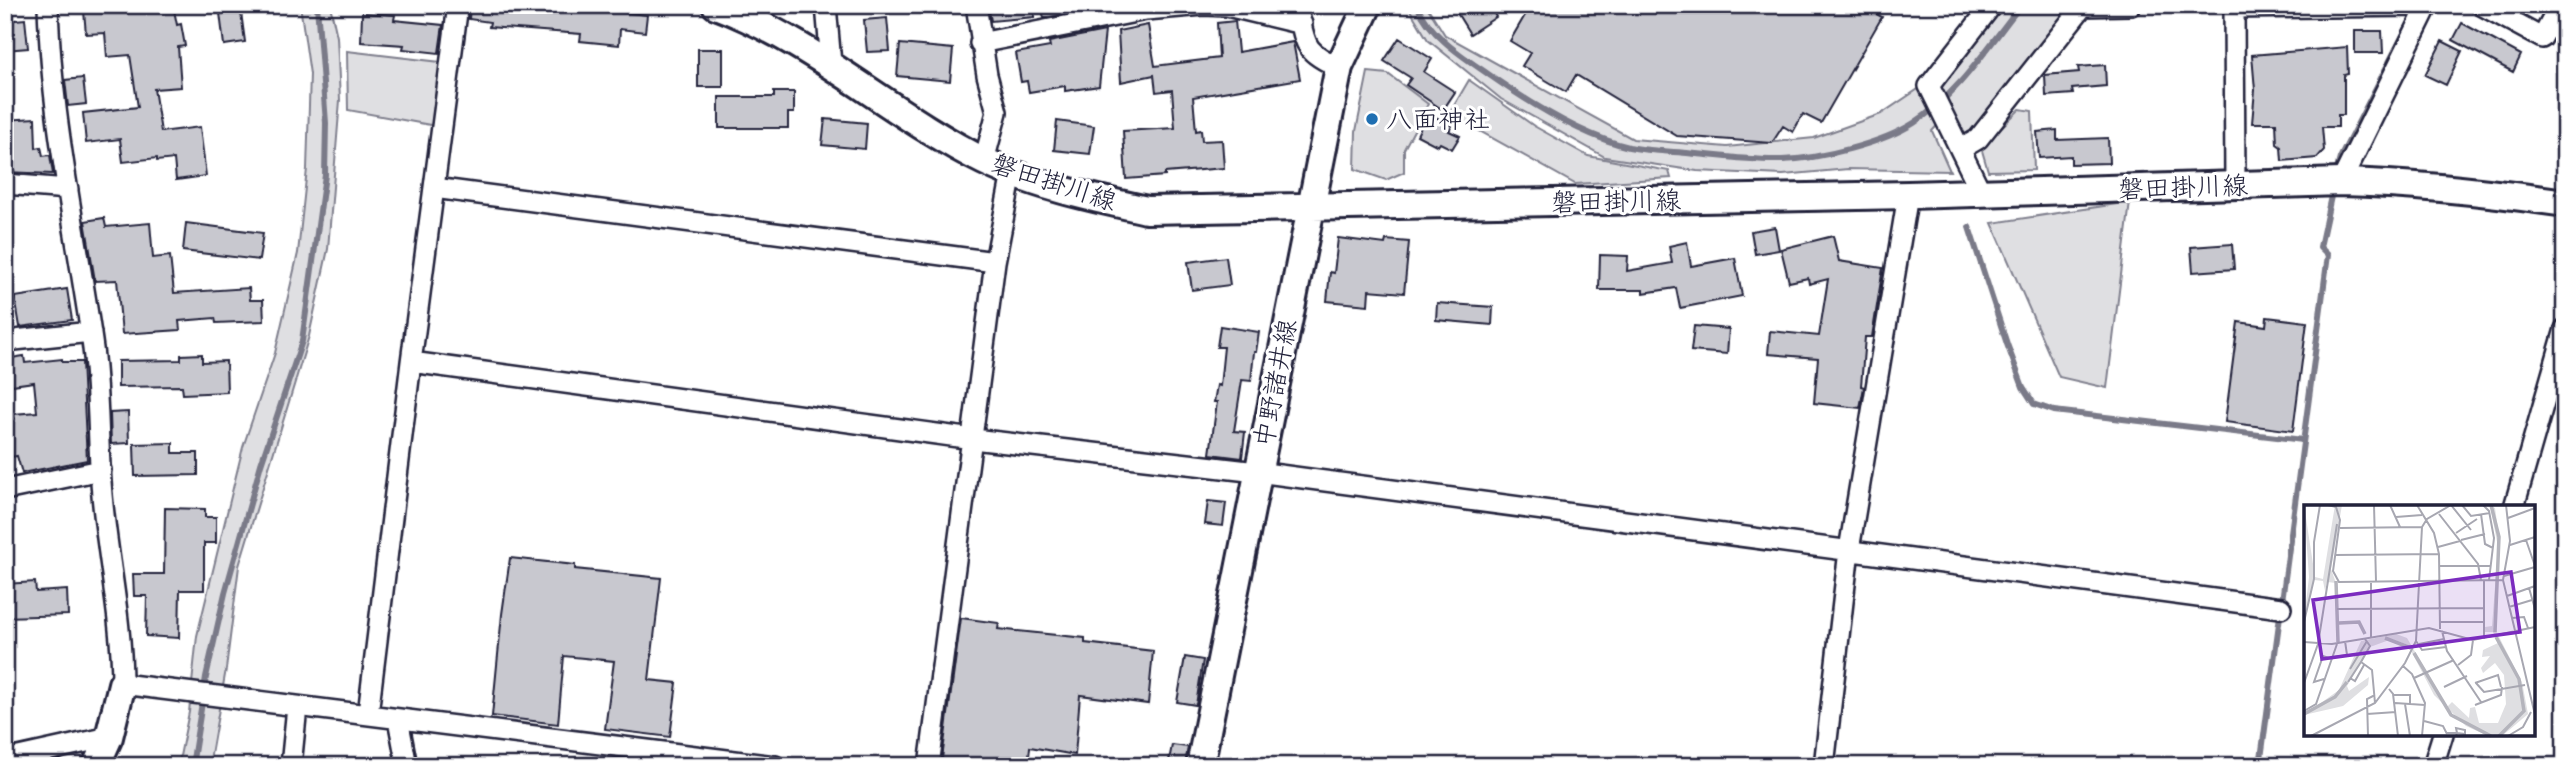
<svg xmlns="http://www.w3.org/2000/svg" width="2570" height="771" font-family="'Comic Neue','Klee One',sans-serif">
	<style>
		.green { fill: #dfdfe2; stroke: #80808e; stroke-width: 2 }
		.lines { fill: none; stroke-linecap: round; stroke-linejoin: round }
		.stream { stroke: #7a7a88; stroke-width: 6 }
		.building { fill: #c8c8cf; stroke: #22223b; stroke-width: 2 }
		.street-casing { stroke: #22223b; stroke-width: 24 }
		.secondary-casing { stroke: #22223b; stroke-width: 32 }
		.street { stroke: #fff; stroke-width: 19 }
		.secondary { stroke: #fff; stroke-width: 26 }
		.poi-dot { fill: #1f6fb2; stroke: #fff; stroke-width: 2.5 }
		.labels { text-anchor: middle; stroke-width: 6; stroke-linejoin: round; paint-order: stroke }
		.poi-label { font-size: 26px; fill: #22223b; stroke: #fff; text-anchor: start }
		.street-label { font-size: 26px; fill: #22223b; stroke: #fff }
		.inset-river { fill: none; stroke: #b4b4bc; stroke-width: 3.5 }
		.inset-road { fill: none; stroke: #a7a7b1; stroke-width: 2 }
		.view { fill: #7b2cbf; fill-opacity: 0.15; stroke: #7b2cbf; stroke-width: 3.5 }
		.inset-edge { fill: none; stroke: #22223b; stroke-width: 3.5 }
	</style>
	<rect width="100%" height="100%" fill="#fff"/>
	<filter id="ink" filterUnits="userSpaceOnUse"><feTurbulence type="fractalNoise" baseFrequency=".0143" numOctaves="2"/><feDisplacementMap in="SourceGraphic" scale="14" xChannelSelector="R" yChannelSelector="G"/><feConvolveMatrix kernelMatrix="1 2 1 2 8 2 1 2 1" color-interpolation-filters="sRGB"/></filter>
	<g filter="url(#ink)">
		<path class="green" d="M300 5H330L337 37 340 100 328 249 309 336 239 566 226 669 209 766H178L189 712 197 636 243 447 275 353 298 253 307 169 310 74Z
			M1407 5H1426L1445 35 1633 139 1727 147 1814 138 1881 114 1936 77 1996 5H2076L1970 144 1949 113 1932 131 1950 171 1848 169 1783 175 1697 171 1605 157 1501 99 1428 40Z
			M347 51 440 62 436 126 348 110Z
			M1368 72 1388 74 1428 104 1404 149V172L1386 180 1355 169 1356 131Z
			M1469 80 1534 126 1588 156 1669 171 1671 178 1575 184 1449 114Z
			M2020 109 2032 111 2034 170 1988 171 1981 147Z
			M2130 202 2107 388 2059 377 1992 223Z"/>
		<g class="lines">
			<path class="stream" d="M1417 5C1430 36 1462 56 1488 74 1528 102 1582 136 1629 147 1648 151 1668 151 1687 153 1718 156 1751 161 1782 160 1820 159 1883 143 1914 123 1958 95 1989 45 2021 5
				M2336 173 2340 158 2406 29
				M1969 227 2007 344 2023 387 2034 404 2054 411 2303 440
				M192 766 206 677 225 593 261 464 302 341 325 175 326 123 317 5
				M2260 766 2328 255 2320 247 2333 187"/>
		</g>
		<path class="building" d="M140 5H173L177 25 181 24 185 46 178 47 181 87 154 89 161 132 200 127 206 176 176 180 174 159 157 161V158L123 162 120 139 86 143 83 113 138 107 130 55 107 57 105 33 86 34 84 11Z
			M219 5H240L245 42 224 45Z
			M470 5H505L584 13V8L647 15 645 32 620 29 619 45 580 41 581 34 489 27 490 22 469 19Z
			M988 5H1034V17L991 21Z
			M1041 5H1078L1079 11 1044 18Z
			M1452 5H1489L1496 17 1470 34Z
			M1531 5H1860L1882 17 1821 123 1803 114 1793 132 1783 126 1772 143 1677 136 1576 75 1566 92 1522 66 1530 53 1510 41Z
			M362 13 395 15 394 20 443 25 439 53 403 49 404 45 361 42Z
			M887 18 890 51 867 52 864 20Z
			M25 19 28 48 5 50V21Z
			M1235 21 1238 52 1293 42 1300 79 1193 97 1196 131 1201 130 1202 141 1222 140 1224 168 1165 173V176L1126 179 1123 131 1175 128 1172 90 1156 92 1154 75 1121 82 1118 31 1148 25 1155 66 1219 58 1217 23Z
			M2462 23 2521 55 2513 72 2453 40Z
			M1105 31 1099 86 1065 91V86L1029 92 1027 81 1021 82 1016 53 1050 47 1049 42Z
			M2355 31H2382L2383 53H2355Z
			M1399 38 1432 59 1424 72 1455 92 1443 110 1406 85 1411 78 1384 61Z
			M2442 41 2462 51 2446 85 2425 75Z
			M900 44 953 49 950 81 897 76Z
			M2347 47 2348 74 2344 75V115H2338V127H2322L2324 150 2317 158 2282 161 2281 147 2277 144 2276 123H2252L2255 90 2252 55Z
			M698 49H723V87H698Z
			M2105 65 2106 86 2072 89 2073 94 2046 96 2045 75 2079 72 2078 67Z
			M83 78 86 104 68 106 65 80Z
			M774 92H794V113H788V128H719V97H774Z
			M1428 113 1452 126 1449 131 1460 136 1452 149 1440 143 1438 146 1417 135Z
			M35 118 36 148 41 147 43 156 50 155 53 174 5 172V120Z
			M825 119 867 123 865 149 822 145Z
			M1057 121 1094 126 1090 154 1054 150Z
			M2057 130V140L2108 138 2109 163 2071 164V156L2039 158 2037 132Z
			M104 218 106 227 150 223 153 258 170 256 174 293 249 288 250 300H263L264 321 216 323 215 318 179 321 180 330 122 334 117 280 95 281 85 221Z
			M186 223 263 233 259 260 183 251Z
			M1775 227 1779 250 1755 254 1751 231Z
			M1833 236 1839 261 1883 268 1872 337H1865L1861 386 1864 387 1860 408 1814 403 1818 358 1768 354 1770 331 1819 336 1828 279 1809 284 1808 278 1789 282 1781 249Z
			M1338 238 1385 244 1386 240 1409 242 1404 293 1369 290 1368 305 1327 301 1330 272 1334 273Z
			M1687 242 1691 266 1735 258 1742 296 1680 308 1676 288 1643 293V290H1599L1600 255 1628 256 1627 271 1672 263 1669 246Z
			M2232 244 2234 269 2193 272 2191 247Z
			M1226 257 1230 285 1192 290 1188 262Z
			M67 289 72 320 20 327 15 297Z
			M1437 303 1493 307 1492 325 1436 320Z
			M2267 317 2307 322 2293 431 2225 422 2238 322 2266 326Z
			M1220 326 1259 332 1256 352H1254L1251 381 1242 380 1234 431 1245 432 1242 458 1210 454 1217 402H1214L1217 385 1220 386 1224 347H1217Z
			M1694 326 1729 329 1727 354 1691 351Z
			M202 354V362L226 361 227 392 183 394 182 386 118 387V361L181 360V355Z
			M24 356 25 363 62 359V362H82L87 460 22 473 17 456 5 458V421L15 419 14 414 37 412 34 382 5 386V359Z
			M128 412 129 443 111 444 110 413Z
			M173 443V453H198V475L135 476 134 444Z
			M1208 501 1226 503 1223 526 1205 524Z
			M165 508 205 509V517H216V543H204V590H180L179 638 146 636 147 596H134L133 574H164Z
			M510 558 575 565V569L661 578 649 680 677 683 670 737 605 729 614 661 564 656 558 724 492 716 502 614Z
			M35 582 36 592 67 590 68 615 5 617V584Z
			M961 618 999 623 998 629 1085 638V643L1153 651 1148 704 1080 695 1075 755 1030 747 1028 766H941Z
			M1185 657 1203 660 1196 705 1177 702Z
			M1172 745 1188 747 1185 766H1168Z"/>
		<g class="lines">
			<defs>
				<path id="street" d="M48 5C51 118 76 230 92 341 100 395 97 451 103 505 109 565 122 623 122 684L775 766
					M826 5 831 64
					M976 5 987 75 997 112 984 161
					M1297 5C1306 43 1301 51 1339 67
					M2481 5 2542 38 2560 5
					M2083 6 2131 5
					M980 43 1146 10 1204 5 1227 6 1302 24
					M1961 149 1978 139 2084 5
					M2341 182 2428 5
					M5 184 68 189
					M2235 185 2234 8 2427 6
					M434 188 995 262
					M1981 192 1929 86 1992 5
					M5 341 91 332
					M411 362 973 439 1257 472 2281 608
					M5 490 101 470
					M2514 507 2565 329
					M368 714 411 362 458 5
					M398 719 407 766
					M5 760 109 737
					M291 766 297 707
					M929 766 995 262 1012 173
					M1824 766 1849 550 1908 195
					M2433 766 2443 734"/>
				<path id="secondary" d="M716 5C815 42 891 115 984 161 1035 186 1092 198 1147 210L1908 195 2341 182C2417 184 2490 192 2565 203
					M96 766 109 737 122 684
					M1200 766 1339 67 1368 5"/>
			</defs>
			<use href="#street" class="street-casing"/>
			<use href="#secondary" class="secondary-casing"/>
			<use href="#street" class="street"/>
			<use href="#secondary" class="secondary"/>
		</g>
	</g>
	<circle class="poi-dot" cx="1372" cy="119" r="7"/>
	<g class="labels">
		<g class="poi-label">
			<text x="1386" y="128">八面神社</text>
		</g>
		<g class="street-label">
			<text transform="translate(1054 182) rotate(18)" y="9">磐田掛川線</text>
			<text transform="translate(2183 187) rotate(-2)" y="9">磐田掛川線</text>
			<text transform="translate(1616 201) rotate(-1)" y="9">磐田掛川線</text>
			<text transform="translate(1275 383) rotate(-79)" y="9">中野諸井線</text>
		</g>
	</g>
	<g transform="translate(2304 505)">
		<rect width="231" height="231" fill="#fff"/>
		<path d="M0 0 11 72 19 74 31 0H38L27 64 32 78 23 77 21 86 19 76 10 75 0 115 5 72ZM186 0 191 3 196 38 191 124 218 177 224 209 198 231H184L162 221 130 190 104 140 88 134 66 142 43 181 45 186 65 172 64 180 39 201 0 210 35 185 57 136 92 129 103 133 143 202 148 197 165 213 166 203 171 202 175 218H194L202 199 200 170 191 158 179 168 177 163 186 151 178 152 179 145 194 138 189 127H181V122L188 121 194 42Z" fill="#dfdfe2"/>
		<path class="inset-river" d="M187 0 195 32 191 127M32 76 34 137M35 118 55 117 61 129M192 132 215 174 220 206 195 231M81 133 107 143M110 148 147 210 187 231M0 209 31 192 43 177"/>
		<path class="inset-road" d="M24 0 32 2 36 15 29 66 35 77 199 75M70 0 72 76M86 0 96 22M113 0 130 28 135 49 136 124M147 0 167 25M158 0 167 11 186 8M179 0 185 6 190 33 185 75M202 0 206 36 199 75 231 210M135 9 174 59 177 75M177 9 181 39 189 43M92 12 118 10M204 13 231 3M36 23 118 22M152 28 173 14M157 35 181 29M222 35 231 61M206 40 231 32M134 42 156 36M31 50 135 49M136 61H186M200 71 231 62M67 76V132M180 76V134M225 83 231 104M203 91 231 81M205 102 228 95M33 104 180 103M208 113 220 112 224 123M0 117 10 74V37L16 0M136 117H180M138 126 143 146 177 197M61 134 66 141 57 157 68 165 71 198M112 136 118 145 142 142M0 137 28 139 125 123 169 135 231 122M115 139 140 134M29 152 43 150 41 136M154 160 167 150 169 135M99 161 108 169 121 198 118 231M46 164 63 136M46 173 51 176 60 160M110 173 150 155M20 174 10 177 19 151 28 154M44 177 57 157M0 178 14 139 33 19M171 178 194 170 197 182M172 178 180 187 221 180M140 182 163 171M85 184 89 189 94 231M89 190H106V199M91 198 121 200M101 199 106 231M171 200 197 190 198 182M0 206 12 199 33 139M63 209 92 207M120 216 139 221 143 229M143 228H153L161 229V225L152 223 153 228 152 231M7 231 71 198 101 158 112 136 118 22 123 14 147 0M64 231 63 194 71 190M204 231 219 222 227 207"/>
		<path class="view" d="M207 67 216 127 18 154 9 95Z"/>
		<rect width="231" height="231" class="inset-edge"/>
	</g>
	<rect width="2570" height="771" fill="none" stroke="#fff" stroke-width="28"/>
	<rect x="14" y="14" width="2542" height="743" fill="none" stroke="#22223b" stroke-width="2.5" filter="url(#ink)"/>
</svg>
